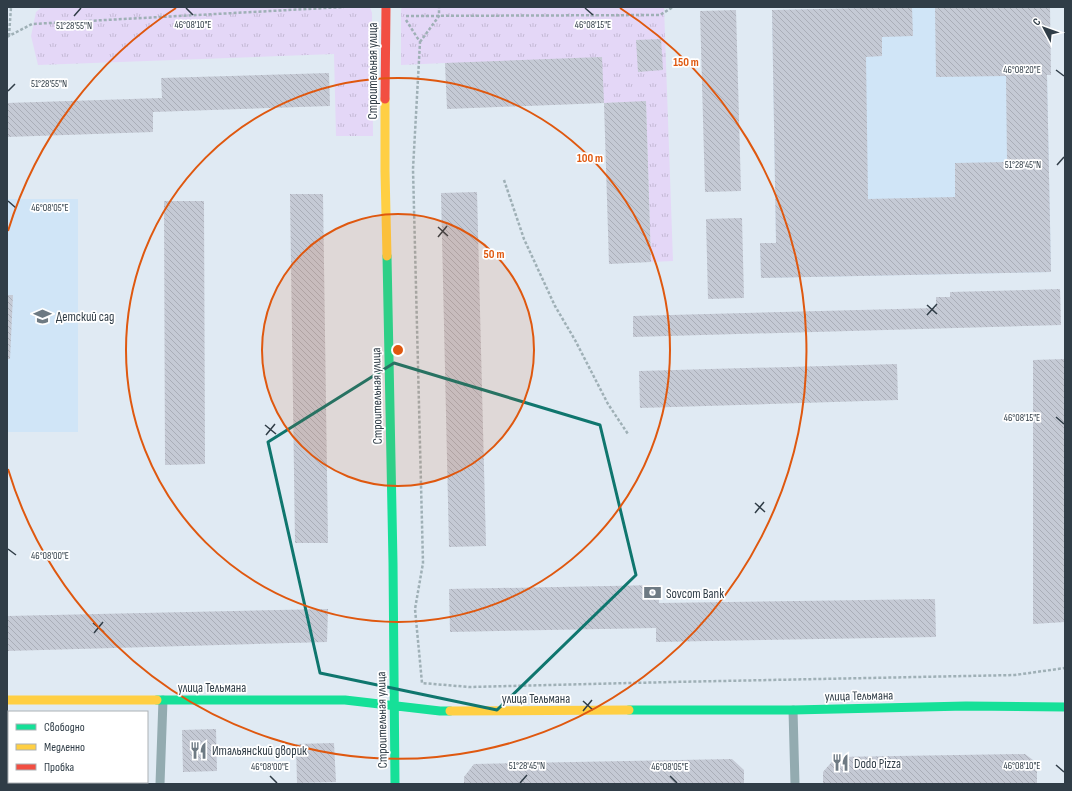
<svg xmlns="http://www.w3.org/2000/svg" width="1072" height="791" font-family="'Sofia Sans Condensed',sans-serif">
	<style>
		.built { fill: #d0e5f7 }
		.grass { fill: url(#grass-tufts) }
		.building { fill: url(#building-back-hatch) }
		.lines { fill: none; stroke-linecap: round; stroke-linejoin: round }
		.path { stroke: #9fb0b6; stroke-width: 2.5; stroke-dasharray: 3 2; stroke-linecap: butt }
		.lane { stroke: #93abb0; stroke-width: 9 }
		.fast { stroke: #16e098; stroke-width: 9 }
		.slow { stroke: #ffcf43; stroke-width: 9 }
		.jam { stroke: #f24e42; stroke-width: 9 }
		.marked { fill: none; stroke: #0f766e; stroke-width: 3; stroke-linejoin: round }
		.ticks { fill: none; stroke: #303d47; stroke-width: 1.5 }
		.ring { fill: none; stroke: #df580f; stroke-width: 2 }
		.labels { text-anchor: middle; stroke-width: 3.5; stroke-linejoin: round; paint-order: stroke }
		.street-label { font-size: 13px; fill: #303d47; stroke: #fff }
		.poi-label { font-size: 13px; fill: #303d47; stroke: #fff; text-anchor: start }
		.ticks-label { font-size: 10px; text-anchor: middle; fill: #303d47; stroke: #fff; stroke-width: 3.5; stroke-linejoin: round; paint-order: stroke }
		.centre { fill: #df580f; stroke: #fff; stroke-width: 2 }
		.ring-label { font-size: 12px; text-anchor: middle; font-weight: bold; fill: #df580f; stroke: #fff; stroke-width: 3.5; stroke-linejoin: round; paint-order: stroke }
	</style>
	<defs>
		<pattern id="grass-tufts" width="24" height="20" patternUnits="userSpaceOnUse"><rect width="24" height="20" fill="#e4d7f7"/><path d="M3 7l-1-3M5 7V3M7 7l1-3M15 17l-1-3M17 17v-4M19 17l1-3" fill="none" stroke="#c4b9d5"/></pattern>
		<pattern id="building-back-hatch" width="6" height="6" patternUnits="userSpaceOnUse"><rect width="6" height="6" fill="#c5cad5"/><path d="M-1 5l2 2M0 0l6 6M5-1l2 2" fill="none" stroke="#aaaeb8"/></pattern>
	</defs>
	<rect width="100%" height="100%" fill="#e0eaf3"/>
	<path class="built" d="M936 7H1050L1047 75 1051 272 761 278 760 243H776L772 10Z
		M7 199H78V432H7Z"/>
	<path class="grass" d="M42 7H370L372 13 373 136H336L334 54 38 65 31 36 36 12Z
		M402 7H664L673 261 651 262 646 102 604 103 445 63 401 65V10Z"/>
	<path class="building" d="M912 7 913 36 882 37V56L866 57 868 199 955 197V163L1007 162 1006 76 936 77 935 7H1050L1051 75H1047L1051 272 761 278 760 243H776L772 10Z
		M736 10 741 191 705 192 700 11Z
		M661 39 663 70 638 72 636 40Z
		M602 57 604 103 447 109 445 63Z
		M329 73 330 106 153 112V132L7 137V103L162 98 161 78Z
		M646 101 651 262 609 264 604 103Z
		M477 192 486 546 449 547 441 193Z
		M290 194H323L328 543H295Z
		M164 201H204L205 464 165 465Z
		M742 218 744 298 708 299 706 219Z
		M1060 289 1061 325 633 337V316L936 308V297H950V292Z
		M7 295H13L10 359H7Z
		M1065 359V622L1033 624V360Z
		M897 364 898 400 640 408 639 371Z
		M659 585V603L935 599 936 637 656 642V628L450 632 449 589Z
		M328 609 327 642 7 651V616Z
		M216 729 217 771 183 772 182 730Z
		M334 743 336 782 297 783 296 744Z
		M1025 754 1037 763V784H823V772L836 757Z
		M7 759H9V782H144V784H7Z
		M732 759 744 770V784H464V777L474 764Z"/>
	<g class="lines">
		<path class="path" d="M406 16 660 15 673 7
			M406 20 420 42 413 169 423 563 415 609 422 683 469 687 672 682 1015 675 1065 668
			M9 36 11 7
			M7 37 32 24 344 7
			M420 42 439 16V7
			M504 180 524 239 555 306 575 340 608 404 628 434"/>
		<path class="lane" d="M793 710 795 784
			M160 784 163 700"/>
		<path class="fast" d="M387 256 393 563 395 784
			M157 700H345L440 711H450
			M629 710H793L966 706 1065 707"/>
		<path class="slow" d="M385 99V171L387 256
			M7 700H157
			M450 711 629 710"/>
		<path class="jam" d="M385 99 386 7"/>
	</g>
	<path class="marked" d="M394 363 600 425 636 575 497 710 320 673 268 442Z"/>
	<path class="ticks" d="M186 8 193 15M585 8 593 15M74 16 81 8M1056 70 1064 76M8 91 15 84M1057 165 1064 157M8 201 16 208M438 227 448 236M438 237 447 226M927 305 937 314M927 315 937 304M1056 417 1064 424M265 425 276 434M266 435 275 424M755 503 765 512M755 513 764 502M8 549 16 555M93 623 104 632M94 633 103 622M583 701 593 710M583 711 592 700M1056 765 1064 772M270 776 277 783M670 776 677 783M520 783 527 775"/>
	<circle cx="398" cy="350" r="136" fill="#df580f" fill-opacity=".12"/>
	<g class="ring">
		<circle cx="398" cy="350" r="136"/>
		<circle cx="398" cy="350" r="272"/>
		<path d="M8 231A408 408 0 0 1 176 8M620 8A408 408 0 1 1 8 469"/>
	</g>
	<defs>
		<symbol id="school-bare" viewBox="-9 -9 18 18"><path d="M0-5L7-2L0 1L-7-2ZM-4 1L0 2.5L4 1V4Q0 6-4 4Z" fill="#6e7a83" stroke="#fff" stroke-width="2.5" paint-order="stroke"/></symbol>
		<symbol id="bank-bare" viewBox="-9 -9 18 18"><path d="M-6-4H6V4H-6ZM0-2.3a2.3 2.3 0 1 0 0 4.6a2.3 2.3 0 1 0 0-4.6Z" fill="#6e7a83" stroke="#fff" stroke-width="2.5" paint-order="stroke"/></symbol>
		<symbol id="restaurant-bare" viewBox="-9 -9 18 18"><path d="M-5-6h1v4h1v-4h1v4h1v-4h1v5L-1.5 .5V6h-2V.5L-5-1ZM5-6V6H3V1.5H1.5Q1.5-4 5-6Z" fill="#6e7a83" stroke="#fff" stroke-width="2.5" paint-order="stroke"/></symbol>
	</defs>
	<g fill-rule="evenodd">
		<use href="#school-bare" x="30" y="304" width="25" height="25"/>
		<use href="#bank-bare" x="640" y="580" width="25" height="25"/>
		<use href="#restaurant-bare" x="186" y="738" width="25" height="25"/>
		<use href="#restaurant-bare" x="828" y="750" width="25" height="25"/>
	</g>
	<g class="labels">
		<g class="street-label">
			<text transform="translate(372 71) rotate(-90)" y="5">Строительная улица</text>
			<text transform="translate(376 396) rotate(-91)" y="5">Строительная улица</text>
			<text x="212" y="692">улица Тельмана</text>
			<text transform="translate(859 695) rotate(-1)" y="5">улица Тельмана</text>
			<text x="536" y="703">улица Тельмана</text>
			<text transform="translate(381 720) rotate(-91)" y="5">Строительная улица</text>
		</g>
		<g class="poi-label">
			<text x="56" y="321">Детский сад</text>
			<text x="666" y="598">Sovcom Bank</text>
			<text x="212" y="755">Итальянский дворик</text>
			<text x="854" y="768">Dodo Pizza</text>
		</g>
	</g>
	<g class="ticks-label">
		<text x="193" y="28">46°08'10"E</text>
		<text x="593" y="28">46°08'15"E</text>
		<text x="74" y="29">51°28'55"N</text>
		<text x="1022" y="73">46°08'20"E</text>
		<text x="49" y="87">51°28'55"N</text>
		<text x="1023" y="168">51°28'45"N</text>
		<text x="50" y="211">46°08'05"E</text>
		<text x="1022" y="421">46°08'15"E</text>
		<text x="50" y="559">46°08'00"E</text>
		<text x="1022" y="769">46°08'10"E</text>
		<text x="527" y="769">51°28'45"N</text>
		<text x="270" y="770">46°08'00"E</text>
		<text x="670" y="770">46°08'05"E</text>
	</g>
	<circle cx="398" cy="350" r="6" class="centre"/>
	<g class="ring-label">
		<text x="686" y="66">150 m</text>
		<text x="590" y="162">100 m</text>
		<text x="494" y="258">50 m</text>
	</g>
	<rect width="1072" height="791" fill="none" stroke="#303d47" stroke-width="16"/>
	<rect x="8" y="711" width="140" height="72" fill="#ffffff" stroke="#acb1b5"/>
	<rect x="16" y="724" width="20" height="6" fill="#16e098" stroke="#acb1b5"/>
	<text x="44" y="731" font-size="12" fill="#303d47">Свободно</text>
	<rect x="16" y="744" width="20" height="6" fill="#ffcf43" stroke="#acb1b5"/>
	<text x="44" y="751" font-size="12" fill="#303d47">Медленно</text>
	<rect x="16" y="764" width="20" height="6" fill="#f24e42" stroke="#acb1b5"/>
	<text x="44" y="771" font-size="12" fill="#303d47">Пробка</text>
	<g transform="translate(1044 28) rotate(311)" stroke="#ffffff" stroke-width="3" paint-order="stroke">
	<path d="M0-3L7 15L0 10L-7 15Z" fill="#303d47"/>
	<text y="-6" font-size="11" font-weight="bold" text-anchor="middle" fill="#303d47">С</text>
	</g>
</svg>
